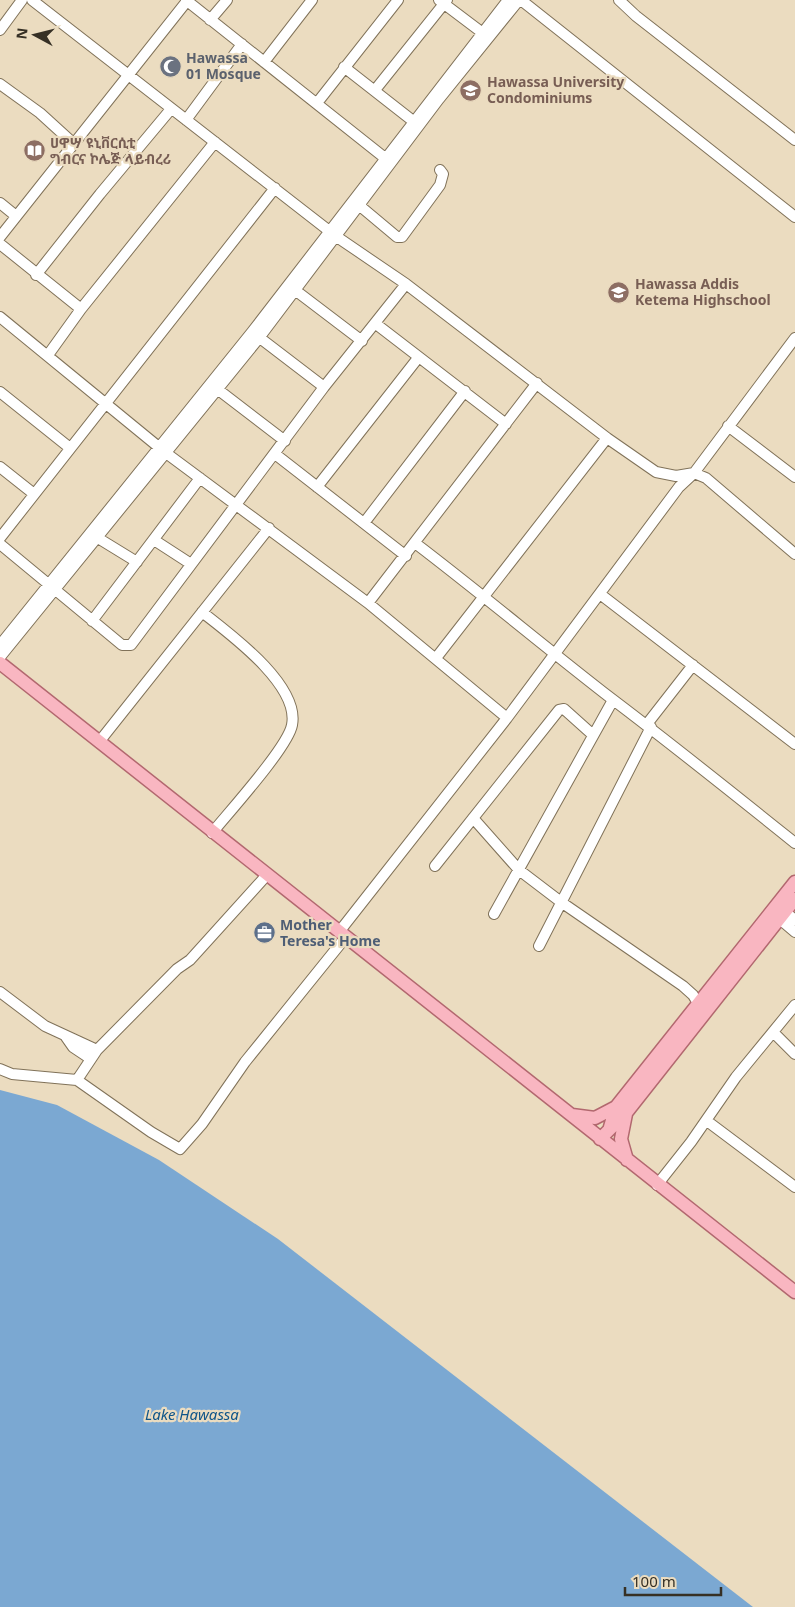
<svg xmlns="http://www.w3.org/2000/svg" width="795" height="1607" font-family="'Noto Sans','Noto Sans Ethiopic',sans-serif">
	<style>
		.water { fill: #7ba8d2 }
		.lines { fill: none; stroke-linecap: round; stroke-linejoin: round }
		.minor-casing { stroke: #807259; stroke-width: 12 }
		.major-casing { stroke: #b2686f; stroke-width: 15 }
		.minor { stroke: #fff; stroke-width: 10 }
		.major { stroke: #f9b6c1; stroke-width: 12 }
		.labels { text-anchor: middle; stroke-width: 4.5; stroke-linejoin: round; paint-order: stroke }
		.worship-label { font-size: 14px; font-weight: bold; fill: #5b616d; stroke: #ebdcc0; text-anchor: start }
		.education-label { font-size: 14px; font-weight: bold; fill: #785e54; stroke: #ebdcc0; text-anchor: start }
		.service-label { font-size: 14px; font-weight: bold; fill: #4e5e75; stroke: #ebdcc0; text-anchor: start }
		.water-label { font-size: 15px; font-style: italic; fill: #0f5589; stroke: #ebdcc0 }
	</style>
	<rect width="100%" height="100%" fill="#ebdcc0"/>
	<path class="water" d="M0 1090 57 1105 159 1160 278 1239 753 1607H0Z"/>
	<g class="lines">
		<defs>
			<path id="minor" d="M32 0 337 237 406 284 607 438 656 472 676 476 694 473 706 478 795 554
				M186 0 385 158
				M439 0 484 34
				M521 0 795 217
				M619 0 636 16 795 140
				M210 20 227 0
				M0 30 22 0
				M264 62 312 0
				M344 67 413 121
				M0 84 40 113 74 144
				M375 90 447 0
				M317 103 398 0
				M186 120 242 44
				M0 203 16 216
				M360 206 397 237H402L440 185 443 174 440 170
				M0 237 187 1
				M0 244 81 309
				M36 275 100 194 171 109
				M291 287 362 341
				M0 317 166 453 368 603 507 718
				M376 324 506 424
				M256 335 324 387
				M48 355 81 309 215 142
				M212 385 285 441
				M0 392 70 448
				M728 426 795 477
				M275 454 406 556
				M0 467 34 494
				M317 487 418 358
				M364 523 465 391
				M93 535 137 562
				M0 538 275 188
				M154 540 191 564
				M415 543C482 594 546 648 612 699 674 746 734 794 795 843
				M0 544 122 645H131L324 387 406 284
				M600 594 795 744
				M368 603 537 383
				M202 612C230 634 300 685 292 725 288 747 229 812 212 833
				M92 621 200 478
				M0 645 252 332 508 0
				M0 657 259 338 439 99 519 0
				M436 658 607 438
				M647 724 693 665
				M99 742 269 528
				M473 818 519 870 561 902 683 986 693 995 701 1008
				M435 866 559 710 564 709 593 735
				M780 908 795 920
				M494 914 613 700
				M775 915 795 932
				M339 932 507 718 679 487 694 473 795 338
				M539 946 651 727
				M0 992 45 1026 97 1050
				M774 1033 795 1054
				M66 1037 73 1047 91 1059
				M0 1069 12 1074 77 1080 151 1132 180 1149 202 1124 245 1062 345 938
				M77 1080 97 1050 177 969 190 960 266 876
				M707 1121 795 1187
				M657 1185 691 1142 736 1077 795 1005"/>
			<path id="major" d="M0 663 795 1292
				M626 1114 621 1139 627 1160
				M572 1115 595 1118 616 1107
				M610 1127 616 1107 795 882
				M600 1139 626 1113 795 899"/>
		</defs>
		<use href="#minor" class="minor-casing"/>
		<use href="#major" class="major-casing"/>
		<use href="#minor" class="minor"/>
		<use href="#major" class="major"/>
	</g>
	<defs>
		<symbol id="mosque-disc" viewBox="-11 -11 22 22"><circle r="9.5" fill="#6b7280" stroke="#ebdcc0"/><path d="M3.5-4.9A6 6 0 1 0 3.5 4.9A5 5 0 1 1 3.5-4.9Z" fill="#fff"/></symbol>
		<symbol id="university-disc" viewBox="-11 -11 22 22"><circle r="9.5" fill="#8d6e63" stroke="#ebdcc0"/><path d="M0-5L7-2L0 1L-7-2ZM-4 1L0 2.5L4 1V4Q0 6-4 4Z" fill="#fff"/></symbol>
		<symbol id="library-disc" viewBox="-11 -11 22 22"><circle r="9.5" fill="#8d6e63" stroke="#ebdcc0"/><path d="M-6-4Q-3-5.5-.7-3.5V5Q-3 3-6 4ZM6-4Q3-5.5 .7-3.5V5Q3 3 6 4Z" fill="#fff"/></symbol>
		<symbol id="school-disc" viewBox="-11 -11 22 22"><circle r="9.5" fill="#8d6e63" stroke="#ebdcc0"/><path d="M0-5L7-2L0 1L-7-2ZM-4 1L0 2.5L4 1V4Q0 6-4 4Z" fill="#fff"/></symbol>
		<symbol id="office-disc" viewBox="-11 -11 22 22"><circle r="9.5" fill="#5c6f8a" stroke="#ebdcc0"/><path d="M-6-3h4V-5.5h4V-3h4V5H-6ZM-1-4.5V-3h2v-1.5ZM-6 0V1H6V0Z" fill="#fff"/></symbol>
	</defs>
	<g fill-rule="evenodd">
		<use href="#mosque-disc" x="158" y="54" width="25" height="25"/>
		<use href="#university-disc" x="458" y="78" width="25" height="25"/>
		<use href="#library-disc" x="22" y="138" width="25" height="25"/>
		<use href="#school-disc" x="606" y="280" width="25" height="25"/>
		<use href="#office-disc" x="252" y="920" width="25" height="25"/>
	</g>
	<g class="labels">
		<g class="worship-label">
			<text x="186" y="63">Hawassa<tspan x="186" dy="16">01 Mosque</tspan></text>
		</g>
		<g class="education-label">
			<text x="487" y="87">Hawassa University<tspan x="487" dy="16">Condominiums</tspan></text>
			<text x="50" y="148">ሀዋሣ ዩኒቨርሲቲ<tspan x="50" dy="16">ግብርና ኮሌጅ ላይብረሪ</tspan></text>
			<text x="635" y="289">Hawassa Addis<tspan x="635" dy="16">Ketema Highschool</tspan></text>
		</g>
		<g class="service-label">
			<text x="280" y="930">Mother<tspan x="280" dy="16">Teresa's Home</tspan></text>
		</g>
		<g class="water-label">
			<text x="192" y="1420">Lake Hawassa</text>
		</g>
	</g>
	<g transform="translate(35 35) rotate(277)" stroke="#ebdcc0" stroke-width="4" paint-order="stroke">
	<path d="M0-4L9 19L0 12L-9 19Z" fill="#363025"/>
	<text y="-8" font-size="14" font-weight="bold" text-anchor="middle" fill="#363025">N</text>
	</g>
	<path d="M625 1587v8h96v-8" fill="none" stroke="#363025" stroke-width="2.5"/>
	<text x="632" y="1587" font-size="15" fill="#363025" stroke="#ebdcc0" stroke-width="4" paint-order="stroke">100 m</text>
</svg>
